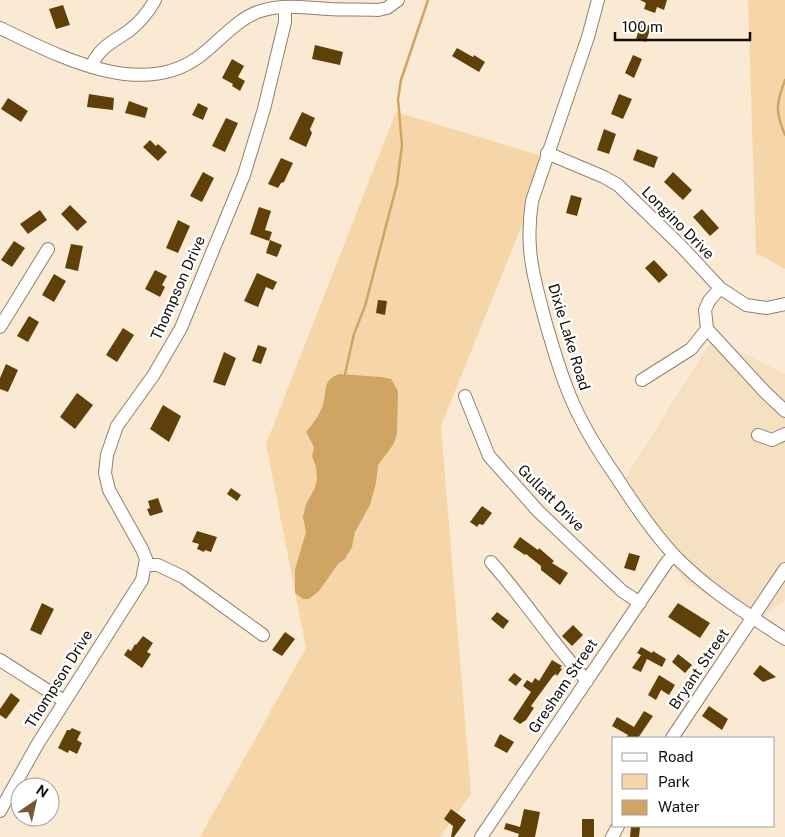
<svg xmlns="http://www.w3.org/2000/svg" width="785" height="837" font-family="'Public Sans',sans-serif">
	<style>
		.built { fill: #f5e0c2 }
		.green { fill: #f6d6a9 }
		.water { fill: #d0a462 }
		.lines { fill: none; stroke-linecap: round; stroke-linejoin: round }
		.stream { stroke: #d0a462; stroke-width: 2.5 }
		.building { fill: #5f4008 }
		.minor-casing { stroke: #90816c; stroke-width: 14 }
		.minor { stroke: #fff; stroke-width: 12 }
		.labels { text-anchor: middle; stroke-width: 5; stroke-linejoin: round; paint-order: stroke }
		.street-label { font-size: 15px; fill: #140e07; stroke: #fff }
	</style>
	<rect width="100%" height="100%" fill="#fbead3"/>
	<path class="built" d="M713 338 785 374V600L757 623 685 582 619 488Z"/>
	<path class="green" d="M748 0H785V269L756 253Z
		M396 112 549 158 441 426 471 794 440 837H200L306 648 266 444Z"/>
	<path class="water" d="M339 374 381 377 391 379 398 391 397 434 393 445 378 465 376 483 370 505 355 532 352 547 345 559 338 564 319 591 309 599H303L295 593V569L306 532 303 517 306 504 315 488 317 479 316 467 312 456 314 448 312 443 306 432C313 423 320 415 323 404 327 391 322 380 339 374Z"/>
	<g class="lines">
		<path class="stream" d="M785 80C776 104 775 111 785 135
			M345 374 354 334 365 306 397 184 402 145 398 99 401 80 428 0"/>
	</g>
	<path class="building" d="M640 0H667L664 10 657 7 655 13 644 9 646 3Z
		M63 5 70 25 56 29 49 9Z
		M641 23 651 26 646 42 636 39Z
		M315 45 343 52 340 65 312 59Z
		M457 48 473 57 474 55 485 62 479 72 452 56Z
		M633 55 642 59 634 78 625 73Z
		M232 59 244 66 238 77 245 81 240 91 232 86 233 84 222 78Z
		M89 94 114 98 113 110 87 107Z
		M619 94 632 99 623 119 611 114Z
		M8 98 28 111 21 122 1 109Z
		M129 101 148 108 145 118 125 113Z
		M198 103 208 108 203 120 192 115Z
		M302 112 315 118 310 129 312 133 306 147 289 139Z
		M226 118 238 123 225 152 212 146Z
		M604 129 616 134 609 154 597 150Z
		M150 140 156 146 158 144 167 152 158 161 143 147Z
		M637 149 658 157 654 168 633 160Z
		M281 158 293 163 284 182 281 183 278 188 268 184Z
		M203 172 214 178 202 202 190 196Z
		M673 172 692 190 683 200 664 182Z
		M571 195 582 198 577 216 566 213Z
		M70 205 87 222 77 231 61 214Z
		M259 207 271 211 265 230 272 232 269 241 250 234Z
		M702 209 719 228 710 236 693 217Z
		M40 210 47 220 28 234 20 224Z
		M178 220 190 226 178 253 166 248Z
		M270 240 282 245 277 257 266 253Z
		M14 241 25 248 12 267 1 260Z
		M71 244 83 246 78 271 65 268Z
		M654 260 668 275 659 283 645 268Z
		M155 270 167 276 162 285 165 287 160 297 145 289Z
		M257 273 277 282 273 290 266 287 258 307 244 301Z
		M54 274 66 281 54 302 42 295Z
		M378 300 387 301 385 315 376 313Z
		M29 316 39 322 28 342 17 336Z
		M123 328 134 335 117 362 106 355Z
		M258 345 267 348 261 364 252 361Z
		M224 352 236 358 225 386 213 382Z
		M6 364 18 370 8 392 0 389V378Z
		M77 393 93 405 75 429 60 417Z
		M163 405 181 416 169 442 150 429Z
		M231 488 241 495 237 501 227 494Z
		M158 498 163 512 150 516 147 509 150 508 148 501Z
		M482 506 492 513 483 525 479 524 477 527 470 522Z
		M197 531 217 537 211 552 205 550 204 552 197 549 199 544 192 542Z
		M520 537 538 550 539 548 554 561 552 563 568 573 560 585 541 570V566L526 554 525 555 513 547Z
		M629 553 640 556 635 571 624 568Z
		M42 603 54 609 41 635 30 630Z
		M678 603 710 623 700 638 668 617Z
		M497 612 509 621 503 629 491 619Z
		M573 625 583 635 572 646 562 636Z
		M285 632 295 639 282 656 272 650Z
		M143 636 153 643 147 652 151 654 142 668 124 655 128 649 131 651 135 644 136 645Z
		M641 647 652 653 653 651 666 659 662 667 647 659 641 672 632 668 641 655 637 653Z
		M678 654 692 665 685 673 672 662Z
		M552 660 562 666 560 668 562 669 557 676 556 674 553 676 531 706 534 708 526 720 520 724 513 719 531 692 523 686 527 680 532 683 535 678 539 681Z
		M760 665 776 677 763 682 753 674Z
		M514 673 522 679 516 686 508 680Z
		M659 675 675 685 669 695 661 690 656 700 648 695Z
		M11 693 20 700 6 719 0 715V709Z
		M709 706 728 719 722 730 702 716Z
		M644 711 653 716 638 738H626L628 735 612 726 617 717 634 727Z
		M72 728 81 732 77 740 82 743 77 754 69 750 68 753 58 748 67 730H70Z
		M500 734 514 742 507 753 494 746Z
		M451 809 466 820 454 837H451L453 826 444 819Z
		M524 809 540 812 535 837H518L519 834 504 829 506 823 520 827Z
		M582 819H594V837H582Z
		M631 826 640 827 639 837H630Z"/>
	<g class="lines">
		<defs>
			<path id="minor" d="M598 0 588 37 532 201C525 248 533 275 545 320 553 348 561 376 573 403 584 428 599 452 615 475 633 503 651 530 673 554 705 588 747 614 785 639
				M0 28C57 55 141 101 200 56 220 41 239 16 264 10 285 4 308 8 329 9 345 10 362 9 378 10L387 8 398 0
				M91 67C99 47 113 42 130 30 140 22 149 11 155 0
				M547 153 604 177 618 185 681 246 720 288 746 305 767 308 785 304
				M720 288 709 301 705 310 707 329 764 391 785 411
				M0 327 48 249
				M642 380 691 349 707 329
				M465 396 489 456 538 511 622 591 640 603
				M758 435 772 440 785 434
				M491 562C525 600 552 643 587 681
				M146 565H158L183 577 263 635
				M0 660 64 701
				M672 738 785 569
				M0 811 37 745 142 580 146 559 142 549 109 490 105 473 107 455 117 426 153 376 181 328 244 175 264 109 285 22V7
				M481 837 667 562 674 555
				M612 837 618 826"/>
		</defs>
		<use href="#minor" class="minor-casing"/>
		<use href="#minor" class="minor"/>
	</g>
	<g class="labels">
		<g class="street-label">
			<text transform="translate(678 223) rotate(45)" y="5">Longino Drive</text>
			<text transform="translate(178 288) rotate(-66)" y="5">Thompson Drive</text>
			<text transform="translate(569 337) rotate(73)" y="5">Dixie Lake Road</text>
			<text transform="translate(551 498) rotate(45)" y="5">Gullatt Drive</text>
			<text transform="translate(699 669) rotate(-56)" y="5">Bryant Street</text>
			<text transform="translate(59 679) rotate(-58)" y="5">Thompson Drive</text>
			<text transform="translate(563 686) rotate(-56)" y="5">Gresham Street</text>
		</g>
	</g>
	<rect x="612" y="737" width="162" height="90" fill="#ffffff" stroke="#a19f9c"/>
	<rect x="622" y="753" width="25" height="8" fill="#ffffff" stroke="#a19f9c"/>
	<text x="658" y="762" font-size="15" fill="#140e07">Road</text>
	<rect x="622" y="774" width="25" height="15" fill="#f6d6a9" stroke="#a19f9c"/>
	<text x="658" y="787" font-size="15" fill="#140e07">Park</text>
	<rect x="622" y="800" width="25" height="15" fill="#d0a462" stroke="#a19f9c"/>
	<text x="658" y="812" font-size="15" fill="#140e07">Water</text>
	<g transform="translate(35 802) rotate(34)"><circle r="24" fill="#ffffff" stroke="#a19f9c"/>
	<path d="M0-4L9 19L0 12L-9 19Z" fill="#76592d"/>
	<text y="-8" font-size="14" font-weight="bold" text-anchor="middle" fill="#140e07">N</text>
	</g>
	<path d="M615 32v8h135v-8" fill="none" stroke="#140e07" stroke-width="2.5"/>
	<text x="622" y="32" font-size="15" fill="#140e07" stroke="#ffffff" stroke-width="4" paint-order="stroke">100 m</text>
</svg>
